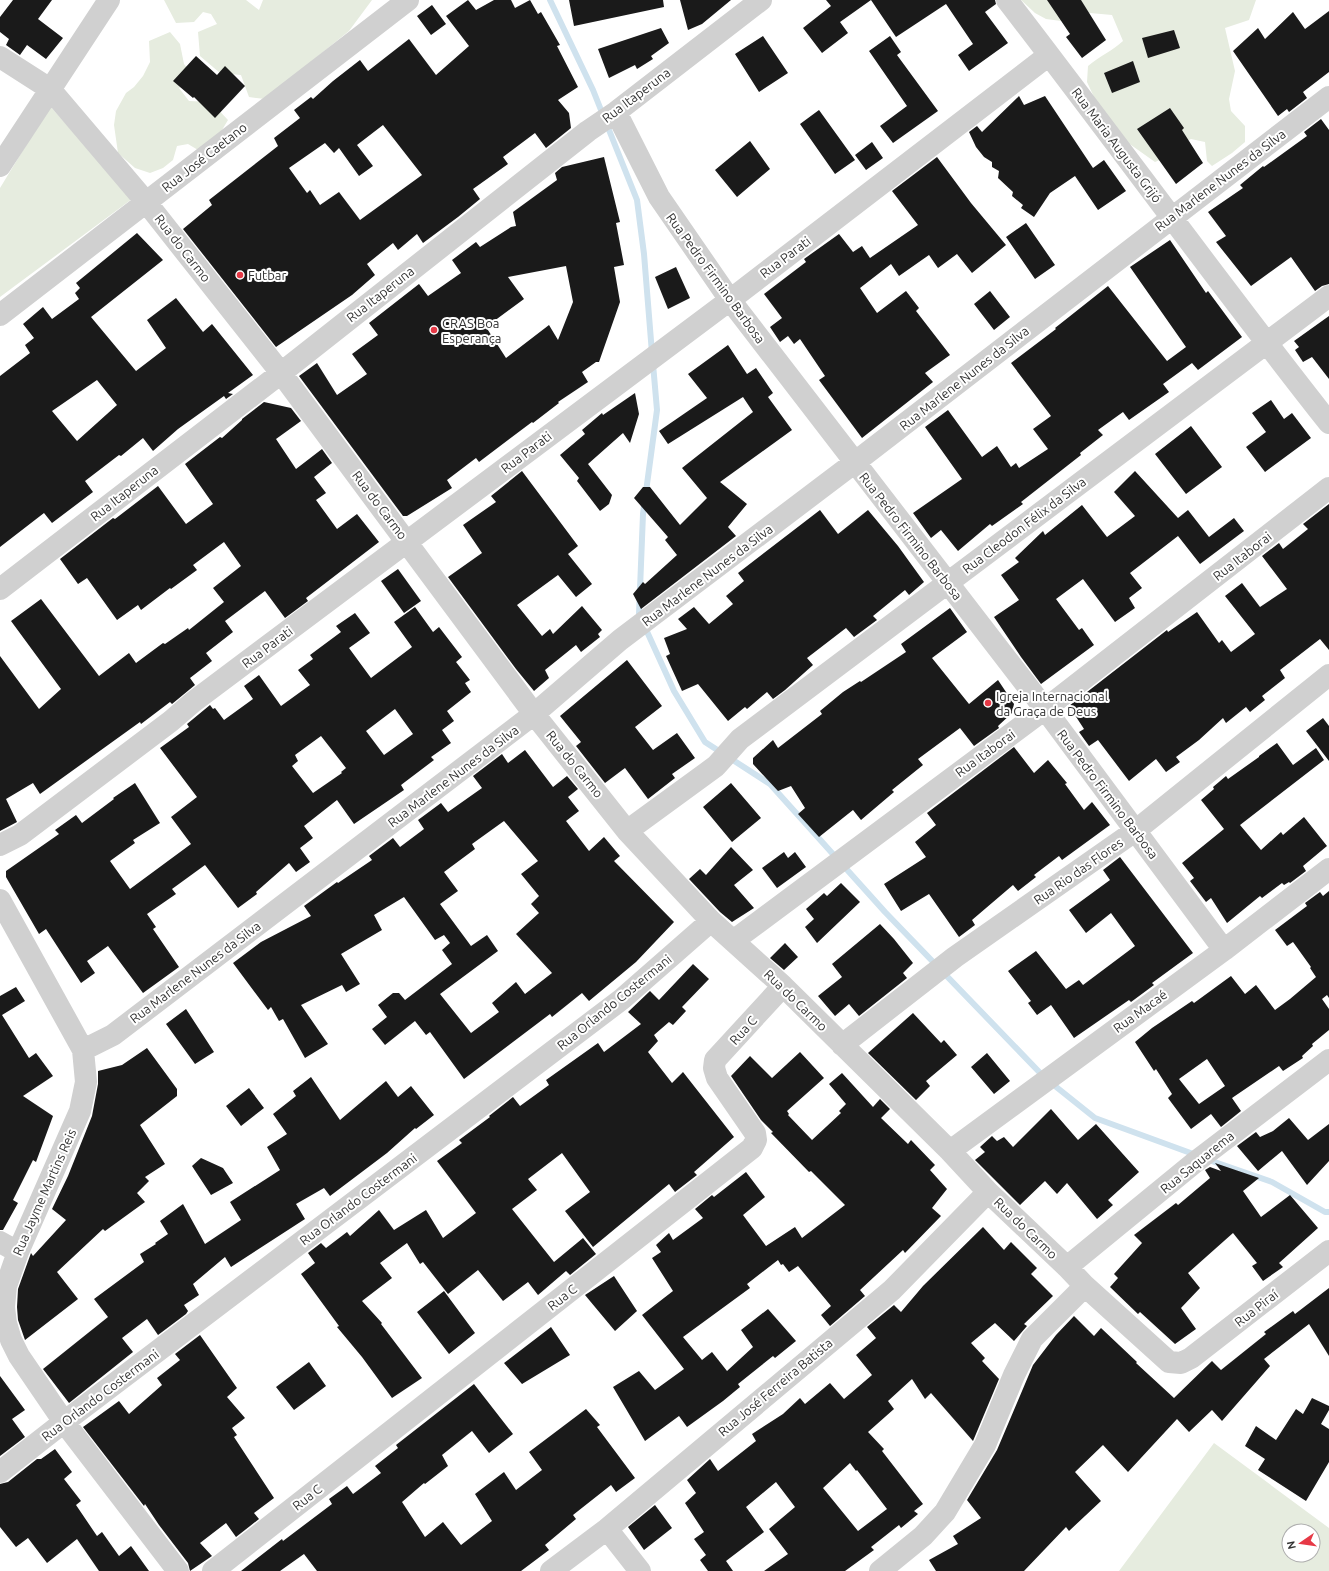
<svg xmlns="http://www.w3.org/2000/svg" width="1329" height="1571" font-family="Ubuntu,sans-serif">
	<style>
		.green { fill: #e6ecdf; fill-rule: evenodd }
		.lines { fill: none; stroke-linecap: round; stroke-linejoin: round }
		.stream { stroke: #cfe2ee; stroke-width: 6 }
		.building { fill: #1a1a1a; fill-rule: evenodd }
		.street { stroke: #d0d0d0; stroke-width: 22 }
		.poi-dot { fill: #e63946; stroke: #fff; stroke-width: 1.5 }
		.labels { text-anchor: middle; stroke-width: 4; stroke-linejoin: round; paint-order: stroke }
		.street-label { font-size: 13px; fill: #333; stroke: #fff }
		.poi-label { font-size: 13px; fill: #333; stroke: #fff; text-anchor: start }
	</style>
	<rect width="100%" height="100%" fill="#fff"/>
	<path class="green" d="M164 0H246L259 10 263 0H372L349 31 265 99 249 97 241 75 220 73 200 56 198 32 217 24 211 14 203 12 194 22 176 23Z
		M1021 0H1256L1249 20 1225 28 1235 71 1229 99 1231 111 1245 126V142L1232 153 1212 166 1207 161 1205 142 1191 139 1178 145 1167 157 1155 162 1124 140 1094 97 1087 82 1088 66C1100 56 1112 51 1123 41L1112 15 1079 12 1061 21 1046 19 1035 13Z
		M170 32 180 44 184 64 197 80 179 88 189 101 211 102 228 120 219 135 198 150 188 144 177 146 173 160 163 168 150 173 135 168 118 153 114 125 116 111 126 93 134 87 143 76 150 62 149 41Z
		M50 106 132 199 0 297V188Z
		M1214 1443 1329 1528V1571H1119ZM1289 1531H1313V1555H1289Z"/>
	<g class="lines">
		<path class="stream" d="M550 0 593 90 637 200 644 254 652 353
			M653 364 657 410 643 514 639 614 674 691 705 742 770 784 885 912 1045 1078 1095 1118 1196 1155
			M1206 1159 1272 1182 1325 1212H1329"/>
	</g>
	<path class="building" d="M13 0H52L38 19 63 38 46 59 27 45 20 55 6 45 9 39 0 32V17Z
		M468 0 476 10 494 0H511L515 8 530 0 538 14 541 12 560 45 557 46 578 87 558 100 569 113 571 128 546 148 535 133 503 157 508 164 473 189 480 199 458 217 423 243 417 234 398 250 393 243 367 264 375 275 352 295 276 347 183 229 212 205 209 200 278 146 274 138 300 118 294 110 311 97 313 99 333 81 360 60 368 71 409 39 436 75 469 46 446 16ZM383 125 422 175 360 220 339 192 320 205 310 190 307 193 289 168 325 143 334 153 339 148 359 176 373 166 357 145Z
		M569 0H663L664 7 574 26Z
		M680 0H731L702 24 688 30Z
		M826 0H995L996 4 985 12 1008 43 969 71 958 55 973 44 946 4 896 37 871 0 840 22 848 33 822 53 803 28 831 6Z
		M1047 0H1081L1106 40 1082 58 1066 37 1070 34Z
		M432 5 446 24 431 35 417 16Z
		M1329 11V72L1303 92 1307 98 1289 112 1287 109 1278 116 1233 51 1258 28 1265 39 1293 12 1305 29Z
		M661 28 669 43 651 56 653 59 637 69 635 65 609 78 598 49Z
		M1174 30 1180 48 1148 58 1142 38Z
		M763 36 788 73 759 92 735 54Z
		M890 36 901 52 897 55 938 111 893 143 880 126 907 106 869 51Z
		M196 56 217 75 225 66 245 86 215 118 194 97 193 98 173 81Z
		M1133 61 1140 82 1112 93 1104 73Z
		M1019 96 1024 105 1045 96 1093 168 1104 160 1126 191 1098 210 1075 176 1050 193 1034 217 1021 208 1023 205 1012 196 1013 192 998 178 999 171 992 167V162L984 157 976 147 969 132 977 126 982 132Z
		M1170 108 1184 128 1182 130 1203 163 1176 184 1137 129Z
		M819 110 855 160 835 174 800 124Z
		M1321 119 1329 130V284L1322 286 1315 291 1291 257 1251 286 1216 242 1226 236 1208 212 1243 188 1240 185 1263 166 1264 167 1307 136 1304 132Z
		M750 141 770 169 737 197 715 170Z
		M872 142 883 158 866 170 855 155Z
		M604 157 620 222 616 223 624 265 614 267 620 302 599 362H596L582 372 588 382 558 402 559 403 533 423 532 422 479 462 476 458 447 480 452 488 407 516H403L299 376 317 363 337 395 367 374 352 354 378 335 369 323 419 284 428 296 461 273 452 260 476 242 480 247 511 227 516 226 513 212 557 180 555 173 562 167ZM566 266 573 302 558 340 549 325 506 358 486 327 524 299 508 277Z
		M937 157 971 203 1006 245 972 273 957 254 938 268 929 255 899 276 891 264 860 288 877 313 906 291 919 308 916 311 950 355 925 373 933 382 862 438 819 380 825 376 800 339 794 344 788 336 780 342 770 327 782 318 764 294 806 262 804 259 839 234 853 252 862 246 870 258 918 225 892 191Z
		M1026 223 1055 265 1035 279 1006 237Z
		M137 233 163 260 91 317 136 371 166 348 147 320 176 298 203 332 212 324 253 375 228 393 233 394 226 399 224 396 178 429 153 451 143 438 121 456 119 455 85 481 93 492 52 523 44 513 0 547V376L30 353 25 345 34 338 23 324 43 307 52 319 79 299 75 293 80 288 76 283ZM97 380 117 405 77 441 52 411Z
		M1170 240 1206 293 1208 291 1242 337 1198 370 1192 363 1163 384 1169 392 1129 420 1123 412 1098 430 1103 435 1080 453 1081 455 1021 502 1023 504 992 526 990 524 958 551 941 530 931 538 913 513 962 479 925 427 948 410 982 457 997 446 1011 467 1016 463 1019 468 1048 449 1033 429 1051 416 1011 363 1056 329 1055 328 1108 286 1167 361 1186 347 1130 267Z
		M676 267 690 298 668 309 655 277Z
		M990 291 1010 317 994 330 974 304Z
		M1329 316V379L1312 357 1303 362 1295 350 1299 347 1294 341Z
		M728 345 747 374 756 368 773 393 768 397 792 430 720 482 747 504 728 527 736 536 641 609 633 594 643 582 645 584 677 555 665 540 668 537 634 498 643 487H650L680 525 707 498 682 468 753 412 743 397 668 444 659 431 707 398 688 374Z
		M635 393 639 414 630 443 623 433 588 464 612 495 609 504 600 511 577 481 579 478 560 455 585 434 582 430 602 413 603 415Z
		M1271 400 1284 419 1292 413 1311 438 1265 472 1246 447 1266 432 1252 413Z
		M264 402 291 408 301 421 276 439 296 469 322 449 332 463 314 477 326 493 316 500 337 529 357 514 379 542 306 598 308 601 285 618 265 591 225 621 233 632 206 653 212 661 190 678 195 685 172 704 170 702 141 724 140 722 40 794 33 783 6 799 17 822 0 831V656L39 709 61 689 11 621 41 599 99 676 129 653 136 663 163 643 165 644 188 628 189 630 224 602 213 588 241 566 224 542 193 565 197 570 171 589 170 588 141 610 138 605 117 620 87 578 78 584 60 559 113 518 115 519 158 486 186 524 213 504 185 464 220 437 222 438 242 420V419Z
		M1191 426 1222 467 1186 494 1155 454Z
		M522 471 578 546 568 554 592 584 576 597 558 575 517 605 542 636 550 629 553 634 582 606 602 630 598 634 600 637 581 652 576 645 545 670 549 678 534 691 516 669 448 577 482 553 463 525 496 502 491 496Z
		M1135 471 1178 518 1188 510 1209 537 1234 518 1244 531 1200 564 1178 536 1130 573 1142 588 1129 598 1135 608 1115 622 1083 579 1056 599 1079 630 1082 628 1094 645 1041 684 1021 657 994 617 1019 600 1001 575 1019 562 1015 558 1043 531 1045 535 1082 505 1107 537 1135 516 1114 492Z
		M1329 504V650L1320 639 1280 670 1285 678 1262 696 1265 700 1250 712 1246 707 1226 723 1223 718 1199 740 1176 757 1180 762 1166 772 1156 759 1129 781 1098 740 1089 746 1079 732 1084 729 1069 706 1167 630 1168 632 1197 612 1219 643 1222 640 1231 652 1255 634 1225 596 1242 583 1260 607 1287 589 1262 556 1279 543 1283 549 1308 529 1303 524Z
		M820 510 838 534 868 510 898 546 924 582 909 595 905 590 873 616 877 620 854 637 846 628 807 658 813 665 785 690 773 699 767 692 747 709 745 707 728 721 698 684 682 691 666 656 670 654 664 638 687 629 678 619 694 607 709 624 733 604 726 596 744 581 738 573Z
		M398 569 421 601 404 613 381 581Z
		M415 607 433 632 439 627 462 657 456 662 470 680 465 683 471 692 447 711 454 721 442 730 451 743 431 757 434 760 401 785 404 790 354 824 337 800 304 826 313 838 300 848 310 862 296 872 289 863 256 892 257 894 238 908 205 865 172 889 176 894 147 914 156 927 153 929 179 967 143 993 108 946 87 961 95 973 81 983 46 929 39 934 6 877V871L59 834 55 830 76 815 82 823 114 799 113 798 135 783 160 823 133 840 135 843 110 861 130 889 191 844 171 817 197 797 160 748 189 727 187 724 210 705 213 709 215 708 224 720 253 699 244 686 259 675 281 706 310 685 298 670 313 659 310 655 341 632 336 626 355 613 370 633 349 648 371 678 412 647 394 622ZM395 709 413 734 384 755 366 731ZM321 736 346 768 341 772 342 773 313 793 292 766 298 761 295 755Z
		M950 608 967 632 932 658 969 704 998 680 1014 704 1012 713 998 726 999 728 974 746 960 728 918 759 923 765 892 790 894 792 861 820 853 810 819 837 798 814 805 808 791 786 778 791 753 764V758L773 740 778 748 822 714 820 711 843 692 860 681 861 682 906 652 901 644Z
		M627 660 662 706 635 727 653 750 677 733 695 758 672 774 675 778 648 799 625 768 605 783 576 746 581 742 560 716Z
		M1323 718 1329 726V761L1306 731Z
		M1277 743 1293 765 1316 748 1324 760 1240 825 1261 850 1281 832 1283 835 1304 817 1327 846 1303 866 1306 871 1290 883 1289 882 1284 885 1282 883 1262 898 1260 896 1227 923 1211 898 1206 902 1190 881 1194 878 1182 863 1224 829 1201 800 1214 789 1213 787 1226 776 1228 779 1259 757V756Z
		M1014 747 1034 773 1048 760 1067 783 1065 784 1084 810 1092 802 1110 825 1062 860 1059 856 1034 875 1036 877 1018 891 1013 885 972 920 975 925 959 937 929 894 901 911 884 884 926 857 915 842 936 825 927 813Z
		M525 750 553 787 567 776 578 789 568 797 579 811 566 821 589 851 604 837 620 856 614 861 674 922 636 962 589 1001 582 993 552 1017 550 1014 464 1079 430 1032 426 1035 415 1021 385 1045 372 1029 387 1017 378 1005 393 993H399L405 1000 452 964 442 950 450 943 444 935 435 940 404 897 374 915 382 930 341 954 360 984 346 992 342 985 301 1005 328 1044 305 1058 283 1019 279 1021 271 1007 268 1010 233 963 261 942 311 916 304 906 337 882 338 883 372 860 369 856 393 838 400 847 424 829 418 820 441 803 448 812 482 788 473 776 502 754 508 763ZM504 821 538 861 521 874 539 896 531 904 539 913 516 934 552 973 525 994 516 982 492 1003 499 1012 471 1033 440 994 498 951 487 935 471 946 440 904 458 891 444 872 475 849 472 844Z
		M731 783 761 818 732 842 703 807Z
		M731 847 753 870 734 885 754 908 732 922 720 912 689 879 700 869 706 875Z
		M784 852 788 858 795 852 806 867 777 888 762 868Z
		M1120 857 1193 953 1152 983 1154 985 1131 1002 1129 1000 1074 1038 1051 1005 1037 1015 1028 1003 1031 1001 1008 971 1036 951 1066 989 1079 980 1083 985 1135 946 1111 913 1086 933 1069 910 1110 880 1103 870Z
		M841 883 860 902 817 943 805 927 814 919 806 909 824 893 827 896Z
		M1329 891V998L1327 995 1322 999 1329 1009V1030L1312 1044 1313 1046 1302 1056 1303 1058 1283 1071 1279 1066 1232 1098 1241 1111 1221 1127 1211 1114 1191 1129 1168 1098 1172 1094 1156 1069 1154 1071 1135 1042 1152 1028 1192 1001 1194 1003 1231 976 1245 994 1256 985 1275 1010 1290 999 1316 977 1310 968 1311 967 1293 942 1287 946 1275 930 1307 906 1305 903 1320 892 1323 896ZM1207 1059 1225 1086 1199 1104 1179 1079Z
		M880 924 894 939 913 963 903 973 907 978 859 1016 849 1004 835 1016 818 996 842 977 832 964Z
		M785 943 798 957 784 970 770 958Z
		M693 964 709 979 682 1007 686 1011 673 1025 669 1022 654 1035 658 1041 648 1052 672 1083 683 1072 734 1137 694 1172 697 1175 675 1192 669 1184 593 1247 565 1211 590 1192 562 1153 528 1179 537 1190 512 1209 554 1262 583 1238 596 1254 570 1275 566 1271 538 1295 528 1282 503 1301 478 1270 448 1294 423 1262 420 1264 407 1243 380 1263 392 1278 362 1301 382 1323 381 1324 422 1378 392 1398 362 1357 337 1327 339 1326 301 1274 315 1263 308 1253 321 1243 326 1248 347 1232 350 1236 379 1210 394 1230 426 1210 443 1238 476 1213 437 1161 462 1143 459 1140 490 1117 489 1116 513 1097 520 1106 549 1085 546 1080 598 1043 604 1052 641 1024 628 1012 650 991 659 1000Z
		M16 987 25 1001 2 1015 29 1058 36 1053 53 1076 23 1096 53 1116 36 1162 33 1160 13 1200 18 1203 3 1230H0V996Z
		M186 1009 214 1052 195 1064 166 1024Z
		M913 1013 941 1043 944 1040 957 1055 926 1081 930 1086 916 1100 868 1053Z
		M147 1048 177 1089V1096L140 1125 165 1164 145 1177 149 1181 137 1193 145 1202 105 1231 103 1229 57 1272 78 1299 25 1340 18 1320 17 1307 18 1289 31 1253 33 1256 66 1220 52 1209 68 1176 92 1116 98 1084V1071L122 1065Z
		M800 1052 824 1078 787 1111 789 1114 788 1115 812 1140 841 1113 839 1111 846 1104 829 1084 842 1073 873 1107 880 1099 890 1109 881 1118 908 1144 911 1140 935 1165 930 1170 947 1189 932 1208 941 1216 905 1253 903 1250 860 1290 865 1296 830 1326 821 1315 831 1306 798 1266 789 1272 783 1264 781 1265 778 1260 747 1284 750 1288 683 1337 702 1360 712 1352 727 1371 753 1347 741 1330 768 1309 796 1341 775 1358 773 1356 738 1384 740 1387 723 1401 687 1427 679 1416 645 1441 613 1387 639 1371 655 1390 684 1369 642 1315 673 1291 652 1258 661 1252 656 1245 669 1233 673 1240 703 1218 695 1209 712 1195 714 1197 746 1172 765 1197 743 1215 766 1246 795 1227 802 1238 845 1205 811 1171 809 1172 771 1133 773 1132 761 1120 731 1076 750 1056 772 1078Z
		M987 1053 1010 1081 994 1094 971 1067Z
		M311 1077 340 1120 386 1081 398 1097 411 1086 434 1115 416 1129 415 1128 387 1153 330 1196 324 1188 296 1204 305 1219 231 1267 225 1257 193 1284 199 1295 184 1305 188 1311 186 1314 158 1335 147 1319 122 1338 133 1352 69 1403 43 1369 108 1317 94 1299 144 1262 140 1254 156 1244 155 1243 168 1234 160 1221 183 1204 205 1244 241 1220 230 1202 280 1170 267 1147 287 1134 273 1114 296 1096 293 1091Z
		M249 1088 264 1108 241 1126 226 1106Z
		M1051 1109 1078 1140 1096 1124 1139 1172 1108 1200 1113 1205 1097 1219 1067 1183 1057 1194 1045 1181 1020 1205 975 1160 985 1152 980 1147 992 1136 997 1141 1004 1137 1013 1147Z
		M1289 1118 1308 1140 1329 1124V1161L1307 1185 1282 1151 1258 1171 1237 1146 1256 1132 1260 1137 1273 1131Z
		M201 1158 223 1168 233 1183 211 1195 192 1166Z
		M1215 1163 1259 1178 1243 1191 1261 1217 1290 1195 1318 1228 1279 1263 1283 1267 1263 1281 1252 1266 1257 1263 1233 1233 1188 1273 1200 1288 1181 1308 1196 1329 1175 1344 1140 1312 1138 1314 1110 1287 1118 1278 1114 1274 1142 1243 1134 1235 1176 1203 1178 1205 1210 1178 1205 1170 1210 1167 1221 1171Z
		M983 1227 1004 1250 1011 1242 1037 1268 1031 1274 1053 1296 1024 1324 1027 1326 1014 1341 995 1323 971 1343 985 1358 982 1361 999 1379 973 1441 931 1393 925 1399 912 1379 888 1401 894 1409 868 1432 884 1449 882 1451 923 1504 914 1511 918 1514 901 1528 899 1525 871 1547 874 1550 845 1571H764L788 1554 769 1529 795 1507 776 1482 746 1507 764 1532 726 1561 733 1571H708L700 1560 706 1555 694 1539 704 1532 685 1503 696 1493 687 1480 710 1459 718 1471 756 1441 752 1434 783 1414 800 1398 805 1404 830 1383 844 1399 872 1375 856 1355 876 1338 867 1327 894 1305 901 1312 923 1286ZM850 1463 856 1471 857 1470 887 1509 858 1531 823 1488Z
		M614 1276 637 1311 615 1331 585 1295Z
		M1329 1288V1356L1309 1324 1264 1359 1270 1366 1222 1421 1212 1410 1189 1432 1177 1419 1128 1472 1103 1445 1075 1472 1101 1501 1069 1531 1066 1527 1024 1571H936L929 1560 958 1544 953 1536 981 1518 967 1500 997 1450 1033 1365 1056 1335 1074 1316 1094 1336 1101 1328 1137 1362 1136 1363 1174 1398 1212 1361 1221 1370 1266 1334 1264 1332 1293 1311 1295 1314Z
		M444 1291 475 1333 449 1354 417 1312Z
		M551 1327 570 1355 522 1384 504 1363Z
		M200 1335 237 1388 227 1397 245 1418 232 1428 237 1435 234 1437 274 1498 254 1513 259 1519 236 1537 226 1523 200 1543 212 1556 190 1571 188 1563 159 1525 145 1504 144 1506 83 1427 119 1401 129 1414 162 1385 157 1378 180 1360 175 1354Z
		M309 1362 326 1386 294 1410 276 1387Z
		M0 1376 25 1410 12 1419 25 1437 0 1456Z
		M474 1384 513 1434 489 1453 472 1431 442 1455 448 1466 425 1484 424 1483 402 1502 425 1537 443 1522 461 1545 492 1521 475 1494 504 1472 516 1490 542 1470 529 1452 586 1409 600 1425 597 1427 635 1478 616 1492 611 1485 573 1515 576 1519 545 1545 549 1550 521 1571H317L304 1554 280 1571H241L282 1539 283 1541 332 1504 329 1499 347 1486 353 1494 381 1473 375 1466 398 1448 396 1445Z
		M1312 1398 1329 1406V1410L1321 1424 1329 1429V1462L1306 1501 1258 1470 1265 1459 1245 1446 1256 1426 1276 1440 1296 1409 1303 1414Z
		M55 1449 72 1472 64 1479 81 1501 76 1505 97 1536 102 1532 119 1556 131 1546 149 1571H99L77 1539 47 1563 28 1538 16 1547 0 1527V1484L8 1482 37 1459H41Z
		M655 1505 672 1528 644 1550 628 1527Z"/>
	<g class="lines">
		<path class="street" d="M1007 0C1115 140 1219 284 1329 423
			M0 57 50 89 146 202 281 373 534 714 627 831 711 921 783 986 950 1151 988 1192 1067 1267 1085 1286 1169 1362 1181 1363 1191 1358 1329 1251
			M616 112 659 197 730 300 1045 709 1224 950
			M0 166 109 0
			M0 315 408 0
			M0 589 281 373 588 131 616 112 761 0
			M627 831 716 766 740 739 1329 296
			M0 845 20 835 171 721 193 702 730 300 1049 55
			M0 900 83 1050 86 1082 80 1111 18 1252 6 1286 4 1307 6 1323 11 1340 19 1356 64 1422 178 1571
			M733 941 1045 709 1329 488
			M842 1045 955 957 1135 831 1329 675
			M83 1050 113 1035 534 714 620 640 854 463 1329 97
			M950 1151 1224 950 1329 869
			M0 1242 18 1252
			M1067 1267 1194 1163 1329 1060
			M0 1472 64 1422 622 999 711 921
			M607 1529 640 1571
			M213 1571 752 1148 756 1140 755 1133 717 1078 714 1068 715 1060 783 986
			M551 1571 607 1529 892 1290 988 1192
			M880 1571 923 1536 945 1512 985 1445 1014 1375 1032 1339 1085 1286"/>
	</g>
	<g class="poi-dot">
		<circle cx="240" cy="275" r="4"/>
		<circle cx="434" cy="330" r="4"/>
		<circle cx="988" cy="703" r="4"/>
	</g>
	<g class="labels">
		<g class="street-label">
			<text transform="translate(636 95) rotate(-37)" y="5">Rua Itaperuna</text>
			<text transform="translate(1117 145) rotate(53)" y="5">Rua Maria Augusta Grijó</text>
			<text transform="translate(204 157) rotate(-38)" y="5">Rua José Caetano</text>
			<text transform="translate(1220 180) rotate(-37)" y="5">Rua Marlene Nunes da Silva</text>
			<text transform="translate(183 248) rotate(52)" y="5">Rua do Carmo</text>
			<text transform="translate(785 257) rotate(-37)" y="5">Rua Parati</text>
			<text transform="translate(716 278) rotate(54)" y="5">Rua Pedro Firmino Barbosa</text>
			<text transform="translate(380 294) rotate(-38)" y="5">Rua Itaperuna</text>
			<text transform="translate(964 378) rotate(-38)" y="5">Rua Marlene Nunes da Silva</text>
			<text transform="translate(526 452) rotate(-37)" y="5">Rua Parati</text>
			<text transform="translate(124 493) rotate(-38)" y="5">Rua Itaperuna</text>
			<text transform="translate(380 505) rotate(53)" y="5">Rua do Carmo</text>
			<text transform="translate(1024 525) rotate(-37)" y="5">Rua Cleodon Félix da Silva</text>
			<text transform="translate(911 536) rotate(52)" y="5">Rua Pedro Firmino Barbosa</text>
			<text transform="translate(1242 556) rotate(-38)" y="5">Rua Itaborai</text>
			<text transform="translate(707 575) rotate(-37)" y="5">Rua Marlene Nunes da Silva</text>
			<text transform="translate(267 647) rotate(-37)" y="5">Rua Parati</text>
			<text transform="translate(985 753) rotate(-36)" y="5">Rua Itaborai</text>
			<text transform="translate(575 764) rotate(51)" y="5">Rua do Carmo</text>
			<text transform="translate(453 776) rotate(-37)" y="5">Rua Marlene Nunes da Silva</text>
			<text transform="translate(1108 794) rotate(53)" y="5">Rua Pedro Firmino Barbosa</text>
			<text transform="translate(1078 871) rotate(-35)" y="5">Rua Rio das Flores</text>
			<text transform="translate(195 972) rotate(-37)" y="5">Rua Marlene Nunes da Silva</text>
			<text transform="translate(796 1000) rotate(44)" y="5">Rua do Carmo</text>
			<text transform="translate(614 1002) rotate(-39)" y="5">Rua Orlando Costermani</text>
			<text transform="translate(1140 1011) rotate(-36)" y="5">Rua Macaé</text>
			<text transform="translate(743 1030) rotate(-48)" y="5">Rua C</text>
			<text transform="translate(1197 1162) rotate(-39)" y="5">Rua Saquarema</text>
			<text transform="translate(44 1192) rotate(-66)" y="5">Rua Jayme Martins Reis</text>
			<text transform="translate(358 1199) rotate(-37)" y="5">Rua Orlando Costermani</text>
			<text transform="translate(1026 1228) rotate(44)" y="5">Rua do Carmo</text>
			<text transform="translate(562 1297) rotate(-38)" y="5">Rua C</text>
			<text transform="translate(1256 1308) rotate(-38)" y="5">Rua Piraí</text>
			<text transform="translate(775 1387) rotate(-40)" y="5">Rua José Ferreira Batista</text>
			<text transform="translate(100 1395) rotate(-37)" y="5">Rua Orlando Costermani</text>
			<text transform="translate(307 1497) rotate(-38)" y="5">Rua C</text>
		</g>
		<g class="poi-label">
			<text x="248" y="280">Futbar</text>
			<text x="442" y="328">CRAS Boa<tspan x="442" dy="15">Esperança</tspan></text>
			<text x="996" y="701">Igreja Internacional<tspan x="996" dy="15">da Graça de Deus</tspan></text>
		</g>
	</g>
	<g transform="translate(1301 1543) rotate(257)"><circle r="19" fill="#ffffff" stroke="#adadad"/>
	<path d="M0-3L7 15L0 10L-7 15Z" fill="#e63946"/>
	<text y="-6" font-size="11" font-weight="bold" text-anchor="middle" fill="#333333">N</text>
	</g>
</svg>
